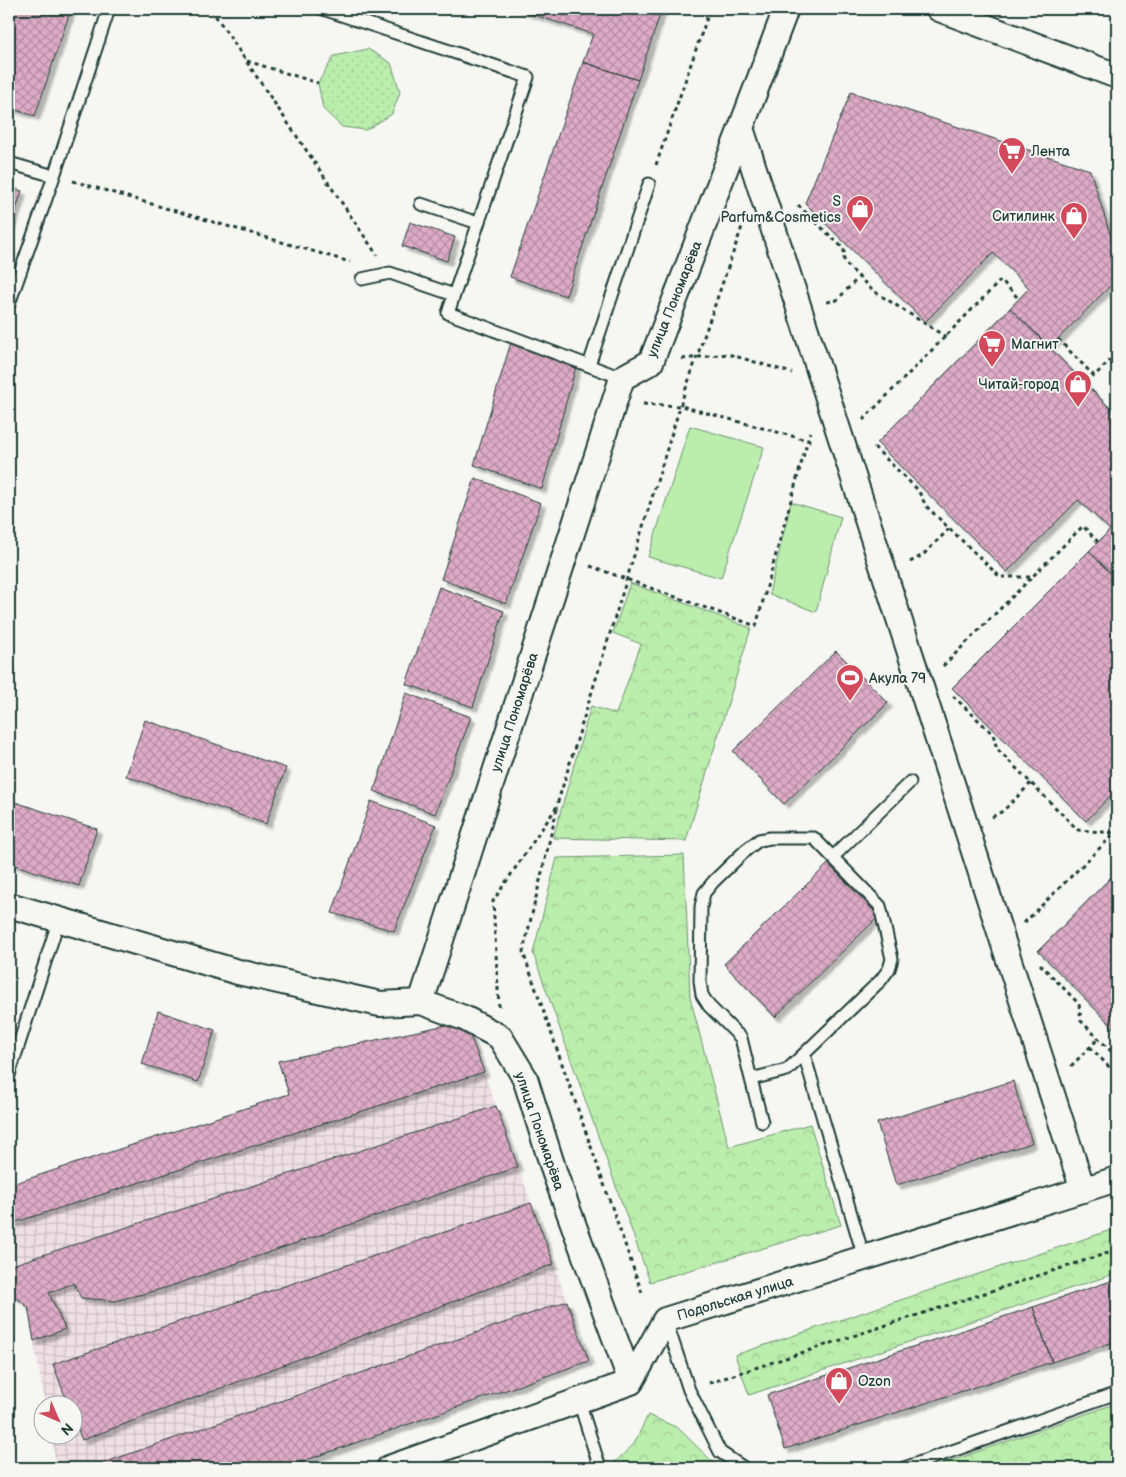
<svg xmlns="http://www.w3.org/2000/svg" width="1126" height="1477" font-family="'Balsamiq Sans',sans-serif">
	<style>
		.industrial { fill: url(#industrial-grid) }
		.forest { fill: url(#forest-crowns); stroke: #6d9570 }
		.park { fill: url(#park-dots); stroke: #6d9570 }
		.garden { fill: #bbedad; stroke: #6d9570 }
		.building { fill: url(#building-cross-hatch); stroke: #1f3d34; filter: url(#shadow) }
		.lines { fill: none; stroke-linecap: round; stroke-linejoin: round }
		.lane-casing { stroke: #1f3d34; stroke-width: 15 }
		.street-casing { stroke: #1f3d34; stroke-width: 28 }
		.path { stroke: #1f3d34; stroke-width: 3; stroke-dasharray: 4 4; stroke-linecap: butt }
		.lane { stroke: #f6f6f2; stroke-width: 11 }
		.street { stroke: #f6f6f2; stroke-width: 24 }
		.labels { text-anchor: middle; stroke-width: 4; stroke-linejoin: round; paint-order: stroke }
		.poi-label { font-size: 14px; fill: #1f3d34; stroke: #f6f6f2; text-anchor: start }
		.street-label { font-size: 14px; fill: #1f3d34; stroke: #f6f6f2 }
	</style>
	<defs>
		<pattern id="industrial-grid" width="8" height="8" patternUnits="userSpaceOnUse" patternTransform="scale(1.25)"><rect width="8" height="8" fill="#efe0e5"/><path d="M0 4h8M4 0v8" fill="none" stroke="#ccc1c5"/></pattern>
		<pattern id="forest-crowns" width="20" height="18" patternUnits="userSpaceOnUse" patternTransform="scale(1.25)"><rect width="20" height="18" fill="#bbedad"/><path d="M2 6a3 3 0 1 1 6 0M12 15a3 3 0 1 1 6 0" fill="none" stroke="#a0cc95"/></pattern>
		<pattern id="park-dots" width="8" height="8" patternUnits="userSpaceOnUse" patternTransform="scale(1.25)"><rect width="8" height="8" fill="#bbedad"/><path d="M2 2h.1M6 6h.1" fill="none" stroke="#a0cc95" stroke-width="1.8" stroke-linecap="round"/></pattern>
		<pattern id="building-cross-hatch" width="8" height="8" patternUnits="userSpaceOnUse" patternTransform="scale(1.25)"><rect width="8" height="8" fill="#deabc7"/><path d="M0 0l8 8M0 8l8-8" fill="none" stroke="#b38ca2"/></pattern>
		<filter id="shadow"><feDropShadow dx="4.5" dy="4.5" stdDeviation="1" flood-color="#0004"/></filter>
	</defs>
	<rect width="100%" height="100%" fill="#f6f6f2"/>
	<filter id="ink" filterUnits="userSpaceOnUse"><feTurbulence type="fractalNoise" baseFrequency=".02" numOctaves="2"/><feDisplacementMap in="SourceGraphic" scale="10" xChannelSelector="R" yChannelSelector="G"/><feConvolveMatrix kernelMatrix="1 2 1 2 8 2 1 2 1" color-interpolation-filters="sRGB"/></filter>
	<g filter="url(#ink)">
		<path class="industrial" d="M446 1025 470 1035 589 1361 284 1468H57L51 1435 72 1434V1404H45L28 1308 9 1292V1232L13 1223 9 1197V1185L289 1094 278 1061Z"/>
		<path class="forest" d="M630 583 751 628 686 841 553 838 591 706 616 714 641 644 613 633Z
			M684 855 690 997 729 1147 810 1124 841 1225 650 1282 533 953 557 858Z
			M1117 1228V1273L749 1395 735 1355Z
			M1117 1403V1468H931Z
			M648 1415 678 1428 719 1468H609L634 1444Z"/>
		<path class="park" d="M368 49 391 63 400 92 392 114 366 130 342 127 323 109 318 83 334 56Z"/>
		<path class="garden" d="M690 426 764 447 721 578 648 557Z
			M791 502 841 517 816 612 769 594Z"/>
		<path class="building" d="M14 9H71L35 116 9 108V25Z
			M516 9H662L638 80 583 62 593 34Z
			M583 62 638 80 566 296 510 277Z
			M851 92 1090 170 1117 256V279L1050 347 1010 308 1029 288 993 253 925 322 805 203Z
			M9 187 22 191 9 231Z
			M410 222 455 237 447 261 402 246Z
			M1010 308 1117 415V580L1089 551 1110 530 1078 500 1007 572 877 443Z
			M512 339 577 363 542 489 474 465Z
			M475 478 541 503 506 604 441 579Z
			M1089 551 1117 580V789L1086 821 952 688Z
			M439 587 504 611 473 707 406 684Z
			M836 651 888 703 784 804 733 751Z
			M406 693 471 717 435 814 374 791Z
			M145 720 286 768 266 824 126 776Z
			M9 800 97 829 79 886 9 863Z
			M371 801 436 825 394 931 332 913Z
			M828 864 879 916 775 1017 724 964Z
			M1117 871V1031L1038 951Z
			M158 1011 215 1030 198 1082 142 1064Z
			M446 1025 470 1035 484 1072 13 1223 9 1197V1185L289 1094 278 1061Z
			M1013 1081 1032 1143 896 1185 877 1123Z
			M496 1106 518 1167 165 1288 115 1301 81 1298 74 1283 49 1293 65 1329 34 1341 28 1307 9 1292V1266Z
			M531 1203 554 1264 82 1440 72 1415V1404H68L53 1364Z
			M1117 1279V1341L1052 1362 1033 1307Z
			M567 1301 589 1361 284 1468H89Z
			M1033 1307 1052 1362 785 1449 767 1395Z"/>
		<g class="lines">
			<defs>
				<path id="lane" d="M323 9 528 77 448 313 622 378
					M9 163 54 176
					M421 204 478 223
					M362 279 390 273 454 295
					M9 304 54 176 109 9
					M589 365 649 184
					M833 857 910 782
					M804 1054 787 1070 751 1079 741 1038 709 1006 702 995 700 981 701 907 704 893 714 881 746 850 759 840 770 838H814L880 906 892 959 889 969 881 980 804 1054 864 1258
					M9 1075 59 919
					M751 1079 762 1122
					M666 1321 689 1390 720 1452 744 1468
					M579 1401 600 1468
					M904 1468 1117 1393"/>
				<path id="street" d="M939 9 1117 76
					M741 128 1083 1190
					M9 905 238 972 380 1004 421 1002 464 1018 500 1037 525 1078 555 1174 631 1382
					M421 1002 622 378 651 362 741 128 786 9
					M389 1468 631 1382 665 1320 1117 1179"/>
			</defs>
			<use href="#lane" class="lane-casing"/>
			<use href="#street" class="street-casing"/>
			<path class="path" d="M211 9 377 255
				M247 61 318 83
				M656 165 710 9
				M73 181 350 262
				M798 205 844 249V262L872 290 946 337
				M827 302 837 300 859 277
				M1058 339 1094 376 1117 354
				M682 359 728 354 792 373
				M643 404 681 406 814 442
				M863 420 1001 280 1018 298
				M874 447 918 490 926 506 1000 577H1031
				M910 562 923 555 949 529
				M590 566 756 626 810 432
				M943 666 1083 526 1098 542
				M953 696 993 734 997 749 1078 830 1115 833
				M557 809 523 952 643 1296
				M992 817 1003 811 1031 783
				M1024 923 1117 831
				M1040 964 1079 1004 1081 1021 1117 1057
				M499 1007 493 901 556 808 683 397 743 224
				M1090 1047 1117 1075
				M1071 1066 1099 1038
				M709 1383 1117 1250"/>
			<use href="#lane" class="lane"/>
			<use href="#street" class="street"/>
		</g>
	</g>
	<defs>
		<symbol id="supermarket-pin" viewBox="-11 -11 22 30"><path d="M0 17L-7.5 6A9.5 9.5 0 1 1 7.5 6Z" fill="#d1495b" stroke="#f6f6f2"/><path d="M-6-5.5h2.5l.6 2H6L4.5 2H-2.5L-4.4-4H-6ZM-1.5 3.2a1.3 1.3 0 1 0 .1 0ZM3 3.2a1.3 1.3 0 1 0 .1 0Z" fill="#fff"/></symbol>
		<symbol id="shop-pin" viewBox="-11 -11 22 30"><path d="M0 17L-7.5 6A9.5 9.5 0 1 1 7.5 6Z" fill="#d1495b" stroke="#f6f6f2"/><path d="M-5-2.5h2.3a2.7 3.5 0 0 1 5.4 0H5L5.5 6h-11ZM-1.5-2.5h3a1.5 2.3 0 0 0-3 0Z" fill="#fff"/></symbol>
		<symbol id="stadium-pin" viewBox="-11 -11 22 30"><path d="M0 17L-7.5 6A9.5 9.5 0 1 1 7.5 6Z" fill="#d1495b" stroke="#f6f6f2"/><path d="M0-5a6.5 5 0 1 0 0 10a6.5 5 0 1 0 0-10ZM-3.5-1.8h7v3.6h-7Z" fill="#fff"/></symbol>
	</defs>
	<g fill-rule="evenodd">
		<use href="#supermarket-pin" x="996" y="135" width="32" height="43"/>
		<use href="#shop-pin" x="844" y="193" width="32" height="43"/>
		<use href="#shop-pin" x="1058" y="200" width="32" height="43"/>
		<use href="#supermarket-pin" x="976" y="328" width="32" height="43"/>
		<use href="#shop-pin" x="1062" y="368" width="32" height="43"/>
		<use href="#stadium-pin" x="834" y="662" width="32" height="43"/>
		<use href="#shop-pin" x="823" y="1365" width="32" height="43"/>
	</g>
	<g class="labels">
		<g class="poi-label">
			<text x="1031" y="156">Лента</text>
			<text x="841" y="206" text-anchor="end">S<tspan x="841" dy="16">Parfum&amp;Cosmetics</tspan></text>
			<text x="1055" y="221" text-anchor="end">Ситилинк</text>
			<text x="1011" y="349">Магнит</text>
			<text x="1059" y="389" text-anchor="end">Читай-город</text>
			<text x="869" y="683">Акула 79</text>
			<text x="858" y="1386">Ozon</text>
		</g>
		<g class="street-label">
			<text transform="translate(674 299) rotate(-68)" y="5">улица Пономарёва</text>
			<text transform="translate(514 712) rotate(-72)" y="5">улица Пономарёва</text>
			<text transform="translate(540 1131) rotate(71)" y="5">улица Пономарёва</text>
			<text transform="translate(735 1298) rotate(-17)" y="5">Подольская улица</text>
		</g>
	</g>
	<rect width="1126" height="1477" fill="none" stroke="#f6f6f2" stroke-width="30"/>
	<rect x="15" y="15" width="1096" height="1447" fill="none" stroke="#1f3d34" stroke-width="2" filter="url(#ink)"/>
	<g transform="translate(58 1420) rotate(135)"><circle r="24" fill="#f6f6f2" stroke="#a0aca6"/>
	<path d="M0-4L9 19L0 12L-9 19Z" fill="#d1495b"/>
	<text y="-8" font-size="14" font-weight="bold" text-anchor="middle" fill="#1f3d34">N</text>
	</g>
</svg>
